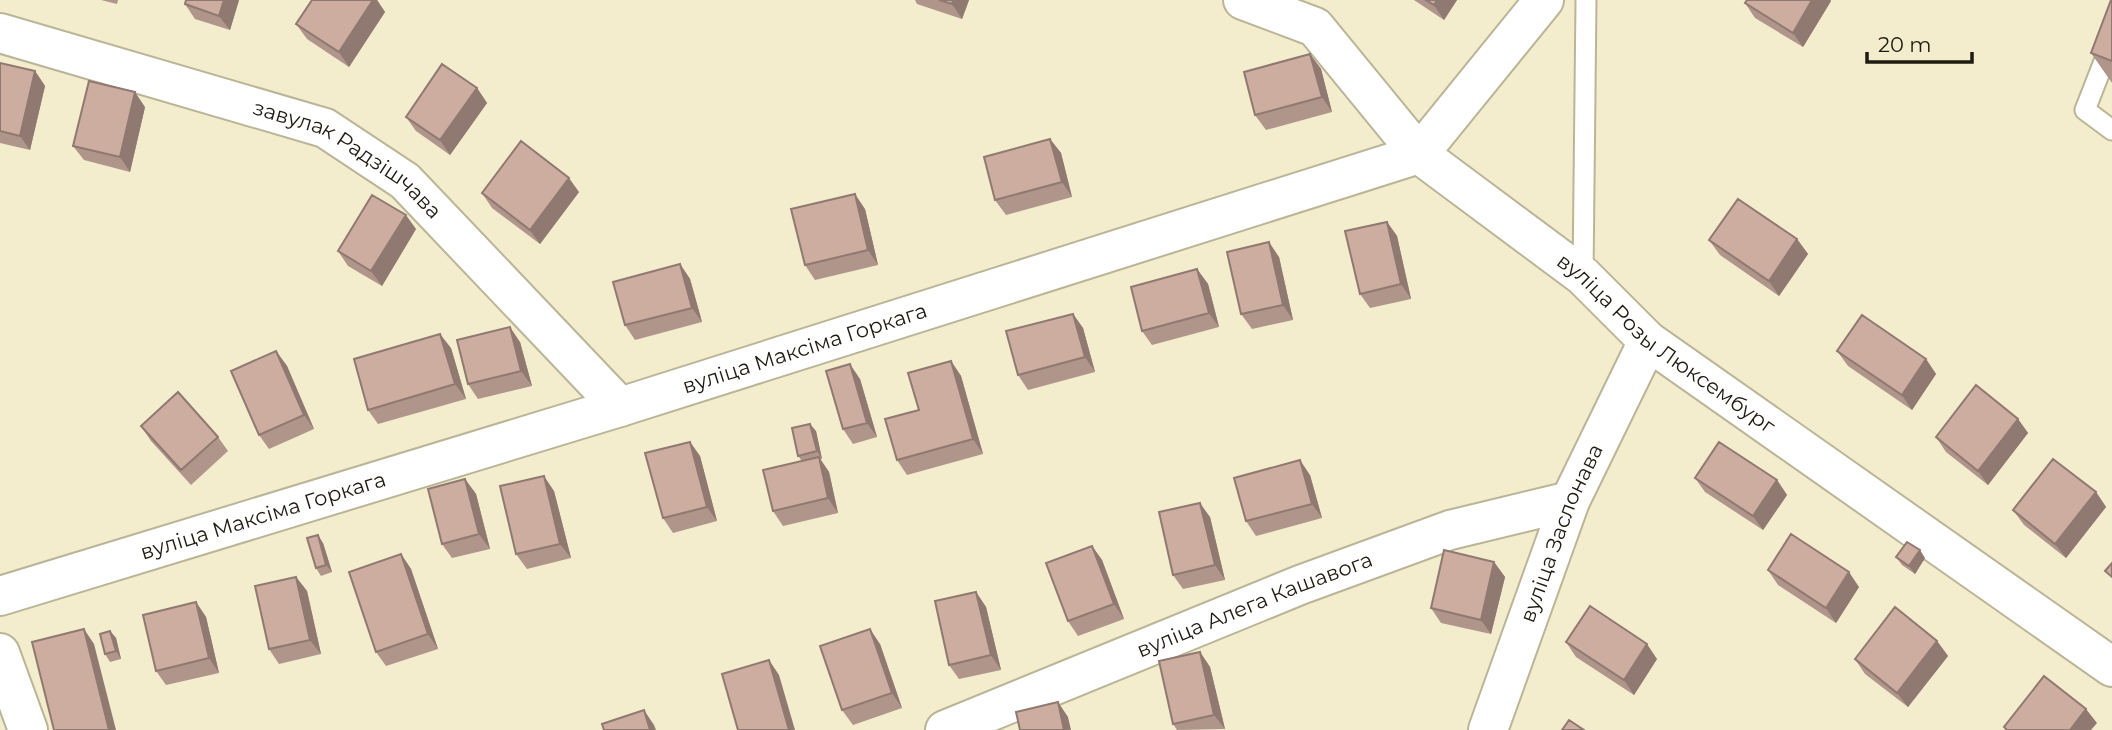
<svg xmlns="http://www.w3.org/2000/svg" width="2112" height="730" font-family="Montserrat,sans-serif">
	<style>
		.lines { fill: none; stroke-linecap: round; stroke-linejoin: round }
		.service-casing { stroke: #bab597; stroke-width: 23 }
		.minor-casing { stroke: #bab597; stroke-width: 42 }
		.service { stroke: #fff; stroke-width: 19 }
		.minor { stroke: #fff; stroke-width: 38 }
		.wall { fill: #af958a }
		.shaded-wall { fill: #8f7970 }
		.building { fill: #ccada0; stroke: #8f7970; stroke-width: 2 }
		.labels { text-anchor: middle; stroke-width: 6; stroke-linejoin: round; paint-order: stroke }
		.street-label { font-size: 21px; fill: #1e1b10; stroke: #f3edce }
	</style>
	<rect width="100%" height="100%" fill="#f3edce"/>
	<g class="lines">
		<defs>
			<path id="service" d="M2112 41 2085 110 2112 130
				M1583 276 1586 0"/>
			<g id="minor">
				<path id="s1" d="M1243 0 1315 27 1419 154 1583 276 1648 341 2112 667"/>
				<path id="s2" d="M0 33 325 128 405 181 620 407"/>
				<path id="s3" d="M0 596 620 407 1419 154 1544 0"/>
				<path d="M0 653 28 730"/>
				<path id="s4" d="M945 730 1300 585 1450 530 1570 501"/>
				<path id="s5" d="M1488 730 1570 501 1648 341"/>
			</g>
		</defs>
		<use href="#service" class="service-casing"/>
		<use href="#minor" class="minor-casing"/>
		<use href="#service" class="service"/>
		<use href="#minor" class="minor"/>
	</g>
	<path class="wall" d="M101 0H118L117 4Z
		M186 0H239L230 30 195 19 185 4Z
		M312 0H377L385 12 349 67 307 39 296 24Z
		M915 0H969L962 19 917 4Z
		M1414 0H1457L1444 20Z
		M1747 0H1830L1831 1 1803 47 1755 18 1745 3Z
		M2112 0V83L2091 53Z
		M1310 54 1321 69 1332 112 1266 130 1255 115Z
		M0 63 35 71 45 86 30 150 0 143Z
		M477 88 487 103 450 155 416 131 406 117Z
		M145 107 130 172 84 160 73 146Z
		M1050 139 1061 153 1072 197 1006 215 995 200Z
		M579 192 540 244 492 208 482 193Z
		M865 209 878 265 815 280 805 265Z
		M1387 222 1397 236 1411 299 1370 308 1360 294Z
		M416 229 382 286 348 266 338 251Z
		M1797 239 1808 254 1779 296 1720 255 1709 240Z
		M1279 257 1293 320 1252 329 1241 314Z
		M680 264 690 279 702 322 635 340 625 325Z
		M1197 269 1208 284 1219 327 1152 345 1142 331Z
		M1073 314 1083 328 1095 372 1028 390 1018 375Z
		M520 342 532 386 478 399 468 384Z
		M451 348 466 399 378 424 368 410Z
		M276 351 287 366 314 429 269 449 259 435Z
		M1837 351 1926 359 1936 374 1912 410 1848 366Z
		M951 361 961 376 983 454 907 475 897 460 919 410Z
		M860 379 877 437 853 444 843 429Z
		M2018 419 2028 433 1988 485 1946 452 1936 437Z
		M141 426 218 437 228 451 191 485 151 441Z
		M816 431 822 459H820L829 472 838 513 783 526 773 511 802 461 798 456Z
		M690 442 700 456 717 521 673 533 663 518Z
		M1310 475 1322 518 1256 536 1246 521Z
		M1695 478 1777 480 1787 495 1763 530 1705 492Z
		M465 479 476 494 490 549 452 558 442 544Z
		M554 491 571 558 527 569 516 554Z
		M2096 492 2106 507 2066 558 2024 525 2013 510Z
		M1210 517 1225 580 1183 589 1173 575Z
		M323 543 332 572 321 576 316 568Z
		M1092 546 1102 560 1124 619 1078 636 1068 621Z
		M401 554 411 569 438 649 386 666 376 652Z
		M1896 557 1925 558 1915 574 1902 565Z
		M1494 562 1505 577 1491 634 1441 623 1431 608Z
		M1768 570 1859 587 1836 623 1778 585Z
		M296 577 307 591 321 654 279 664 269 649Z
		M976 592 986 607 1001 670 959 679 949 665Z
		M196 602 206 617 219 673 166 685 156 671Z
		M110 631 116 638 121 659 110 662 105 654Z
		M1937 641 1948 656 1908 707 1865 674 1855 659Z
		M1566 642 1657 659 1634 695 1576 657Z
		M880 644 902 708 853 725 842 710Z
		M1200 652 1210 667 1225 729 1177 730 1173 724Z"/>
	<path class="shaded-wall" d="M224 0H239L230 30 219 16Z
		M373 0H377L385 12 349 67 339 52Z
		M953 0H969L962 19 952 4Z
		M1437 0H1457L1444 20 1434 5Z
		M1812 0H1830L1831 1 1803 47 1793 33Z
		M1310 54 1321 69 1332 112 1322 97Z
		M35 71 45 86 30 150 20 136Z
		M477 88 487 103 450 155 440 140Z
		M135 92 145 107 130 172 120 157Z
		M1050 139 1061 153 1072 197 1062 182Z
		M569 178 579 192 540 244 530 230Z
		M855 194 865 209 878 265 868 250Z
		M406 215 416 229 382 286 371 271Z
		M1387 222 1397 236 1411 299 1401 284Z
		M1797 239 1808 254 1779 296 1769 281Z
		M1269 242 1279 257 1293 320 1283 305Z
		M680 264 690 279 702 322 692 308Z
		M1197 269 1208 284 1219 327 1209 313Z
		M1073 314 1083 328 1095 372 1085 357Z
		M510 327 520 342 532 386 521 371Z
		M440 334 451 348 466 399 455 384Z
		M276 351 287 366 314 429 304 415Z
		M1926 359 1936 374 1912 410 1902 395Z
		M951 361 961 376 983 454 973 439Z
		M850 364 860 379 877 437 867 423Z
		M2018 419 2028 433 1988 485 1978 471Z
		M810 424 816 431 822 459 817 451Z
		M690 442 700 456 717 521 707 507Z
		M819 457 829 472 838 513 828 498Z
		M1300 460 1310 475 1322 518 1312 504Z
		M544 476 554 491 571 558 560 544Z
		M465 479 476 494 490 549 479 534Z
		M1777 480 1787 495 1763 530 1753 516Z
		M2096 492 2106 507 2066 558 2055 544Z
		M1200 503 1210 517 1225 580 1215 565Z
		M318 535 323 543 332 572 326 565Z
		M1092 546 1102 560 1124 619 1114 604Z
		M1920 550 1925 558 1915 574 1909 566Z
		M401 554 411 569 438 649 428 634Z
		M1494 562 1505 577 1491 634 1481 620Z
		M1849 572 1859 587 1836 623 1826 608Z
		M296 577 307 591 321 654 310 640Z
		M976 592 986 607 1001 670 991 655Z
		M196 602 206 617 219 673 209 658Z
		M84 629 94 644 116 730H109Z
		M870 629 880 644 902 708 892 693Z
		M110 631 116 638 121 659 116 651Z
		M1937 641 1948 656 1908 707 1897 693Z
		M1647 644 1657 659 1634 695 1624 680Z
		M1200 652 1210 667 1225 729 1214 715Z
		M769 660 779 675 795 730H789Z
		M1058 702 1068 717 1071 730H1064Z
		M2086 709 2097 723 2091 730H2070Z
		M644 710 654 725 656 730H650Z"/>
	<path class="building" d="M186 0H224L219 16 185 4Z
		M312 0H373L339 52 296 24Z
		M939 0H953L952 4Z
		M1426 0H1437L1434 5Z
		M1747 0H1812L1793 33 1745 3Z
		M2111 0H2112V61L2091 53Z
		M1310 54 1322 97 1255 115 1244 72Z
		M0 63 35 71 20 136 0 131Z
		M442 64 477 88 440 140 406 117Z
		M89 81 135 92 120 157 73 146Z
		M1050 139 1062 182 995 200 984 157Z
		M521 141 569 178 530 230 482 193Z
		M855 194 868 250 805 265 791 209Z
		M372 195 406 215 371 271 338 251Z
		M1738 199 1797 239 1769 281 1709 240Z
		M1387 222 1401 284 1360 294 1345 231Z
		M1269 242 1283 305 1241 314 1227 252Z
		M680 264 692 308 625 325 613 282Z
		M1197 269 1209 313 1142 331 1131 287Z
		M1073 314 1085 357 1018 375 1006 331Z
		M1862 315 1926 359 1902 395 1837 351Z
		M510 327 521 371 468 384 457 340Z
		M440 334 455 384 368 410 354 359Z
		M276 351 304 415 259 435 231 371Z
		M951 361 973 439 897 460 885 419 919 410 908 373Z
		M850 364 867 423 843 429 826 371Z
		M1976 385 2018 419 1978 471 1936 437Z
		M178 392 218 437 181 470 141 426Z
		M810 424 817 451 798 456 792 428Z
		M690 442 707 507 663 518 645 453Z
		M1719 442 1777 480 1753 516 1695 478Z
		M819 457 828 498 773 511 763 470Z
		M2053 459 2096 492 2055 544 2013 510Z
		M1300 460 1312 504 1246 521 1234 478Z
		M544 476 560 544 516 554 500 486Z
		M465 479 479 534 442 544 428 489Z
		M1200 503 1215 565 1173 575 1159 512Z
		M1791 534 1849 572 1826 608 1768 570Z
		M318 535 326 565 316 568 307 538Z
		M1907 542 1920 550 1909 566 1896 557Z
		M1092 546 1114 604 1068 621 1046 563Z
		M1444 550 1494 562 1481 620 1431 608Z
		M401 554 428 634 376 652 349 572Z
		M2112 563V577L2105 571Z
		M296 577 310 640 269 649 255 586Z
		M976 592 991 655 949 665 935 601Z
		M196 602 209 658 156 671 143 615Z
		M1590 606 1647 644 1624 680 1566 642Z
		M1895 607 1937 641 1897 693 1855 659Z
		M84 629 109 730H54L32 642Z
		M870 629 892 693 842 710 820 646Z
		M110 631 116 651 105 654 100 634Z
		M1200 652 1214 715 1173 724 1159 661Z
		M769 660 789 730H738L722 674Z
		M2044 676 2086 709 2070 730H2007L2004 727Z
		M1058 702 1064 730H1020L1016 712Z
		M644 710 650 730H604L602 724Z
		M1569 720 1584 730H1562Z"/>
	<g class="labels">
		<g class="street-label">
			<text dy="7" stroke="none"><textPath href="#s2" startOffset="373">завулак Радзішчава</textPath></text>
			<text dy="7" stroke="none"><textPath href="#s1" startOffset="553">вуліца Розы Люксембург</textPath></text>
			<text dy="7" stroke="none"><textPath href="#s3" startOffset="842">вуліца Максіма Горкага</textPath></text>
			<text dy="7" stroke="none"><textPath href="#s3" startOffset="275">вуліца Максіма Горкага</textPath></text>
			<text dy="7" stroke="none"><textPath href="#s5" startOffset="210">вуліца Заслонава</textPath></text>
			<text dy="7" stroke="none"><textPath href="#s4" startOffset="334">вуліца Алега Кашавога</textPath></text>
		</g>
	</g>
	<path d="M1867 52v10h105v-10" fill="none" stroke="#1e1b10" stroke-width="3.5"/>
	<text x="1878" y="52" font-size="21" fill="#1e1b10" stroke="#f3edce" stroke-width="5" paint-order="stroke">20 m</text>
</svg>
